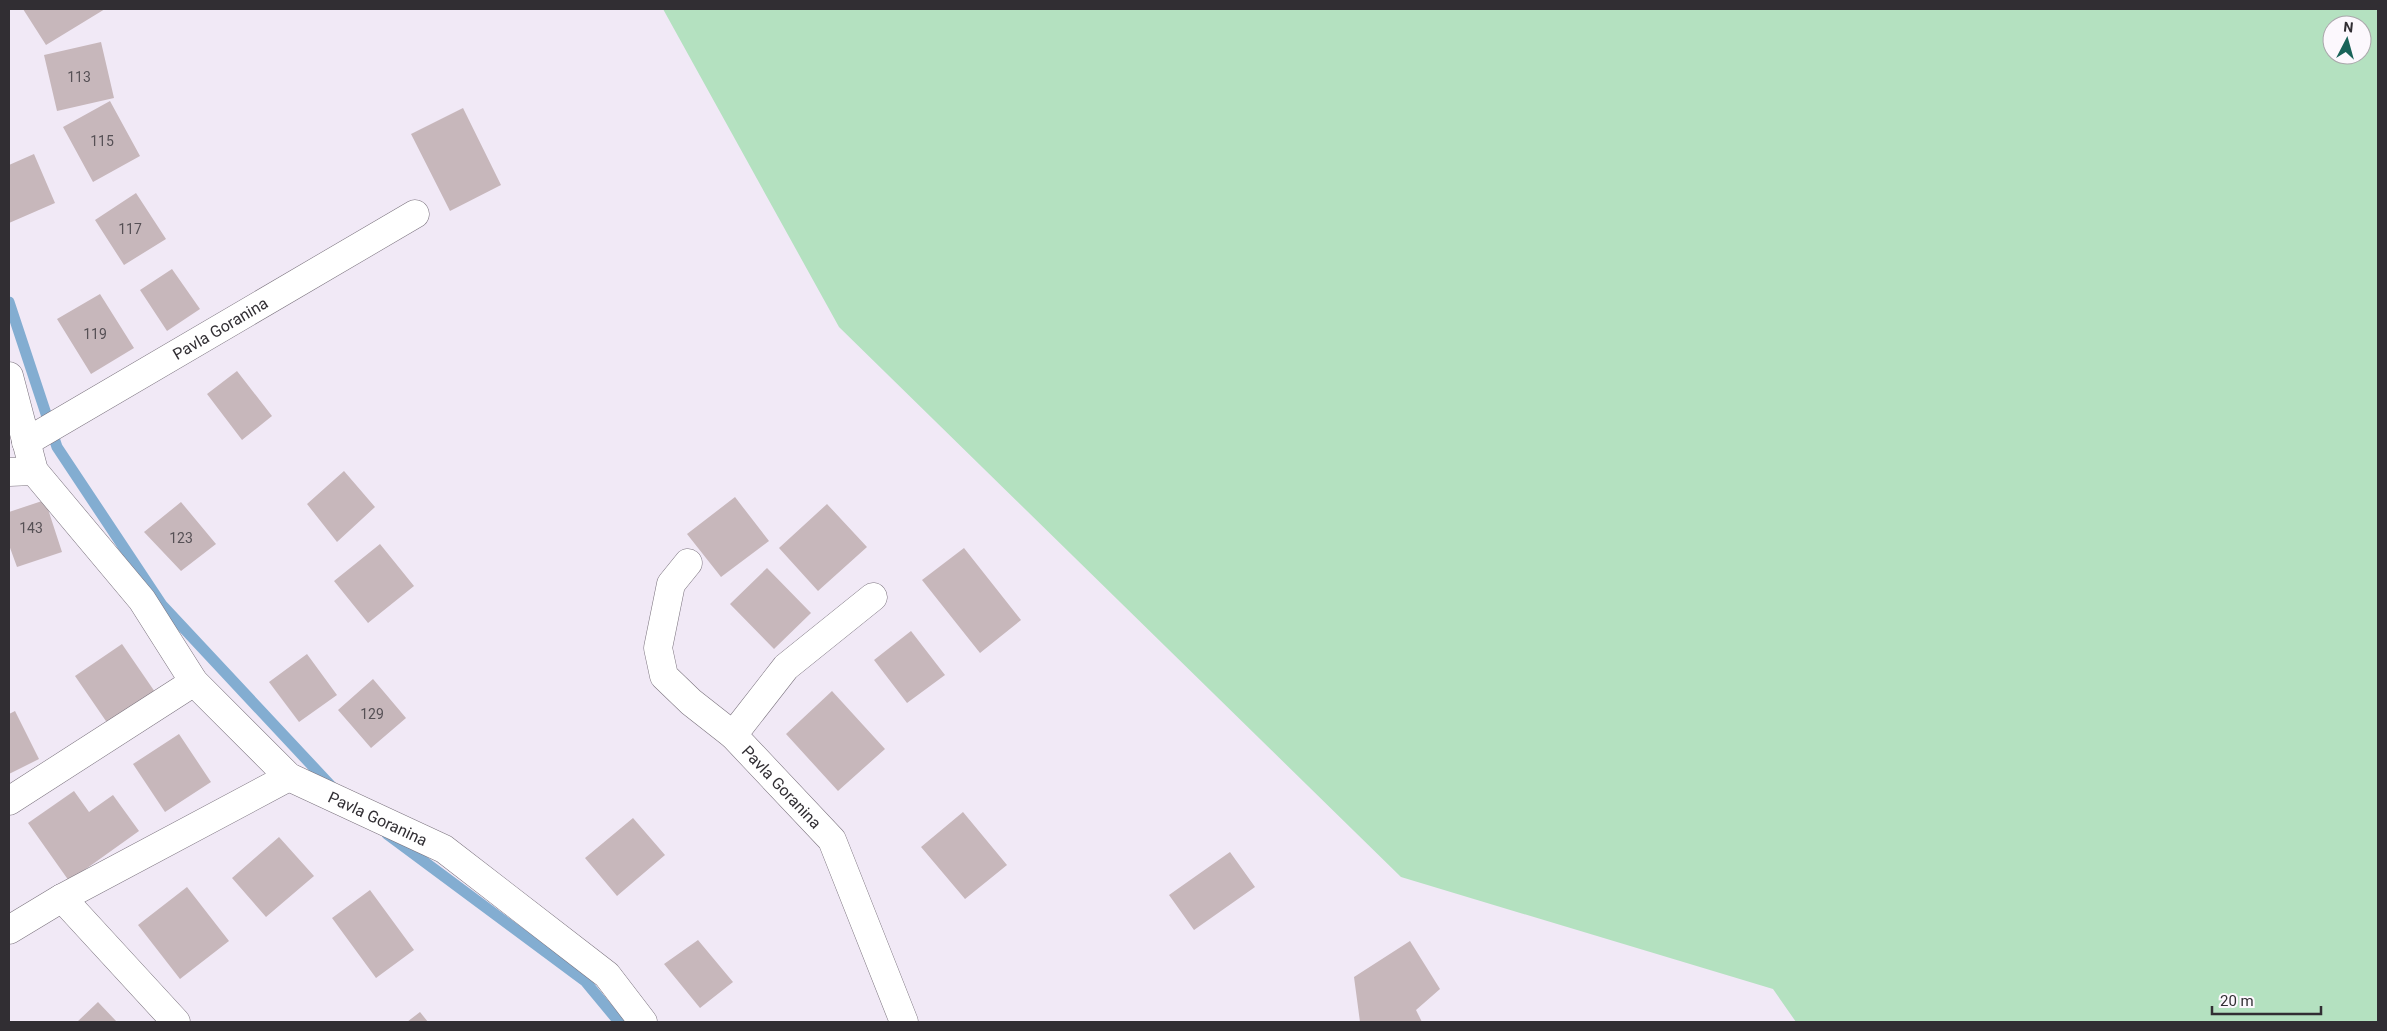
<svg xmlns="http://www.w3.org/2000/svg" width="2387" height="1031" font-family="Roboto,sans-serif">
	<style>
		.green { fill: #b4e1c0; fill-rule: evenodd }
		.lines { fill: none; stroke-linecap: round; stroke-linejoin: round }
		.stream { stroke: #83add1; stroke-width: 11 }
		.building { fill: #c7b7bb }
		.minor-casing { stroke: #7a727d; stroke-width: 29 }
		.minor { stroke: #fff; stroke-width: 28 }
		.labels { text-anchor: middle; stroke-width: 4; stroke-linejoin: round; paint-order: stroke }
		.number-label { font-size: 14px; fill: #565055 }
		.street-label { font-size: 16px; fill: #312e33; stroke: #fcf8fd }
	</style>
	<rect width="100%" height="100%" fill="#f1e9f6"/>
	<path class="green" d="M663 9H2378V1022H1796L1773 989 1401 877 839 327ZM2332 25H2362V55H2332Z"/>
	<g class="lines">
		<path class="stream" d="M9 302 57 447 162 605 333 788
			M387 834 585 981 619 1022"/>
	</g>
	<path class="building" d="M23 9H105L46 45Z
		M101 42 114 98 57 111 44 55Z
		M110 101 140 156 93 182 63 127Z
		M463 108 501 185 450 211 411 134Z
		M34 154 55 203 9 223V165Z
		M136 193 166 239 124 265 95 220Z
		M172 269 200 309 167 331 140 290Z
		M100 294 134 348 91 374 57 319Z
		M237 371 272 416 242 440 207 394Z
		M344 471 375 507 337 542 307 504Z
		M735 497 769 541 721 577 687 534Z
		M45 500 62 552 17 567 9 545V512Z
		M181 502 216 544 181 571 144 532Z
		M827 504 867 547 818 591 779 548Z
		M380 544 414 586 368 623 334 581Z
		M964 548 1021 620 980 653 922 580Z
		M767 568 811 613 774 649 730 604Z
		M911 631 945 675 907 703 874 660Z
		M122 644 155 692 108 724 75 676Z
		M307 654 337 695 299 722 269 682Z
		M373 679 406 718 371 748 338 710Z
		M832 691 885 749 838 791 786 734Z
		M15 711 39 759 9 774V714Z
		M179 734 211 782 165 812 133 764Z
		M74 791 89 812 113 795 139 831 69 881 28 823Z
		M963 812 1007 865 965 899 921 847Z
		M633 818 665 855 617 896 585 858Z
		M279 837 314 876 266 917 232 878Z
		M1230 852 1255 887 1194 930 1169 895Z
		M187 887 229 941 180 979 138 925Z
		M370 890 414 950 376 978 332 918Z
		M698 940 733 982 700 1008 664 964Z
		M1410 941 1440 989 1416 1010 1422 1022H1360L1354 977Z
		M98 1002 117 1022H77Z
		M420 1012 428 1022H407Z"/>
	<g class="lines">
		<defs>
			<g id="minor">
				<path id="s1" d="M9 376 34 471 142 600 194 682 289 777 444 849 607 975 643 1022"/>
				<path id="s2" d="M26 442 415 214"/>
				<path d="M9 472 34 471"/>
				<path d="M688 563 671 584 658 648 664 676 691 702 733 735"/>
				<path id="s3" d="M873 597 786 667 733 735 832 840 904 1022"/>
				<path d="M9 801 194 682"/>
				<path d="M62 898 176 1022"/>
				<path d="M9 930 62 898 289 777"/>
			</g>
		</defs>
		<use href="#minor" class="minor-casing"/>
		<use href="#minor" class="minor"/>
	</g>
	<g class="labels">
		<g class="number-label">
			<text x="79" y="82">113</text>
			<text x="102" y="146">115</text>
			<text x="130" y="234">117</text>
			<text x="95" y="339">119</text>
			<text x="31" y="533">143</text>
			<text x="181" y="543">123</text>
			<text x="372" y="719">129</text>
		</g>
		<g class="street-label">
			<text dy="6" stroke="none"><textPath href="#s2" startOffset="225">Pavla Goranina</textPath></text>
			<text dy="6" stroke="none"><textPath href="#s3" startOffset="269">Pavla Goranina</textPath></text>
			<text dy="6" stroke="none"><textPath href="#s1" startOffset="596">Pavla Goranina</textPath></text>
		</g>
	</g>
	<rect width="2387" height="1031" fill="none" stroke="#312e33" stroke-width="20"/>
	<g transform="translate(2347 40) rotate(6)"><circle r="24" fill="#fcf8fd" stroke="#aba7ac"/>
	<path d="M0-4L9 19L0 12L-9 19Z" fill="#196359"/>
	<text y="-8" font-size="14" font-weight="bold" text-anchor="middle" fill="#312e33">N</text>
	</g>
	<path d="M2212 1006v8h109v-8" fill="none" stroke="#312e33" stroke-width="2.5"/>
	<text x="2220" y="1006" font-size="15" fill="#312e33" stroke="#fcf8fd" stroke-width="4" paint-order="stroke">20 m</text>
</svg>
